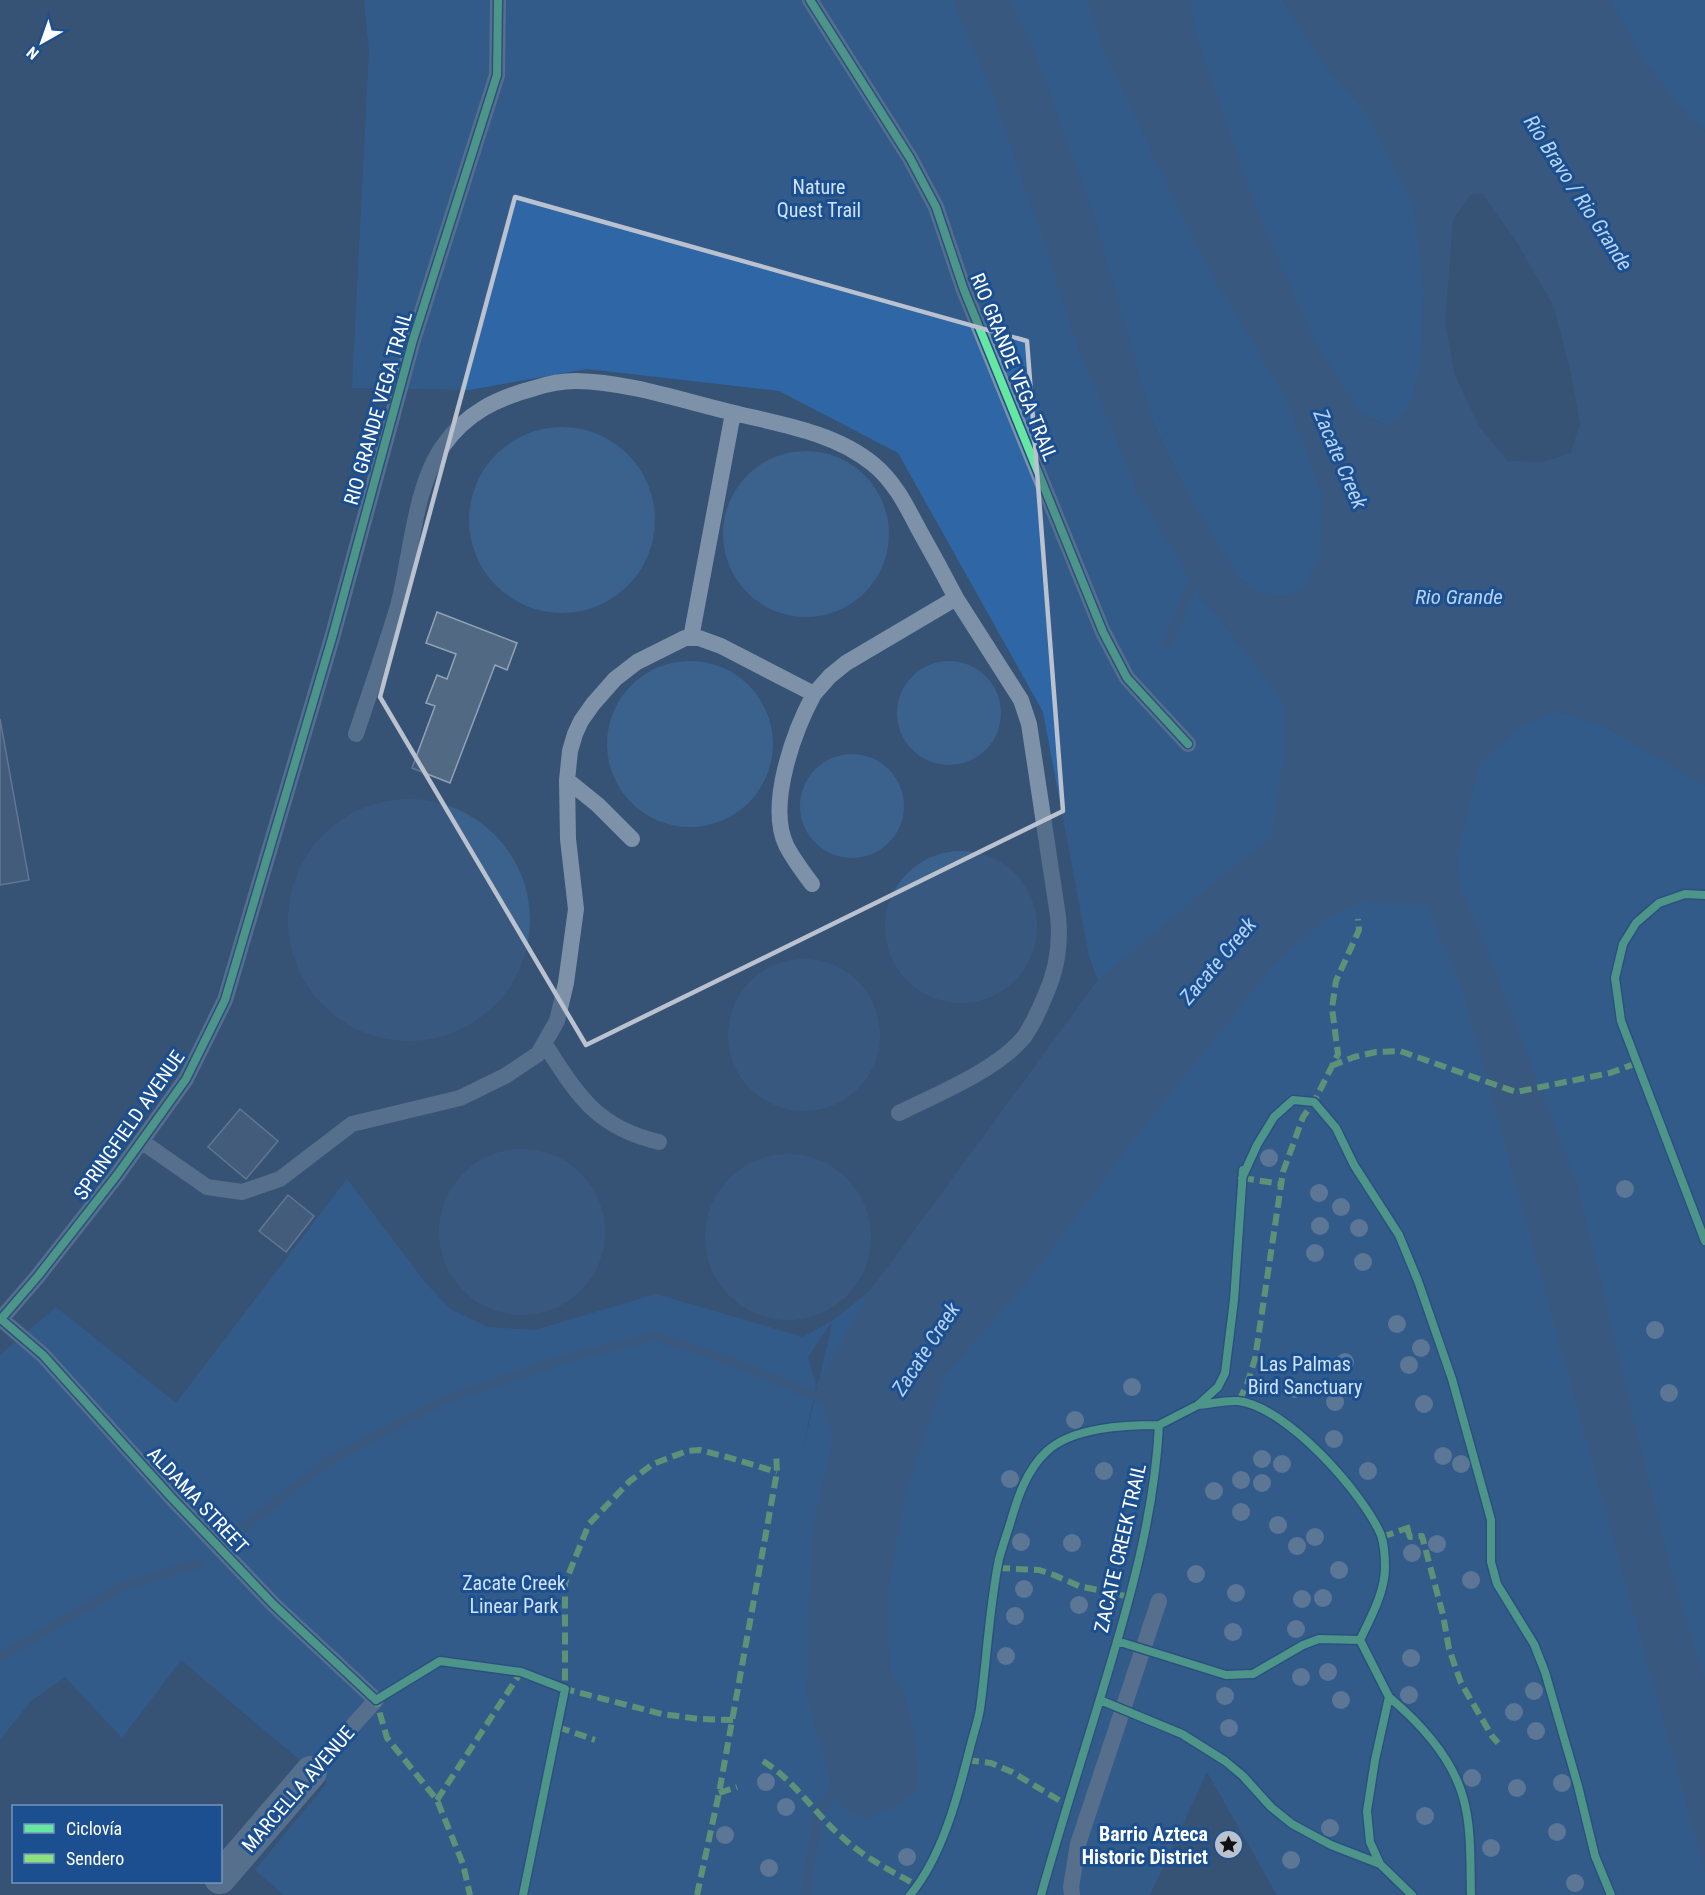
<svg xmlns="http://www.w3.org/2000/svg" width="1705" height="1895" font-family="'Roboto Condensed',sans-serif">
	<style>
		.green { fill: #2f66a5; fill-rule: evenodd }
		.water { fill: #3b618d; fill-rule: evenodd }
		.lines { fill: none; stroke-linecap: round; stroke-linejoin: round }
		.stream { stroke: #3b618d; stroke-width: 10 }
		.building { fill: #526984; stroke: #92a2b6; stroke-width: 1.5 }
		.lane { stroke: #7d92a8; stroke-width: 16 }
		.street { stroke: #7d92a8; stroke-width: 32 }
		.quiet { stroke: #8de07e; stroke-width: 6; stroke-dasharray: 12 6; stroke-linecap: butt }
		.cycleway-casing { stroke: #1b4f8f; stroke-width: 11 }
		.cycleway { stroke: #66e7a1; stroke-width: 8 }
		.tree { fill: #8aa2be }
		.marked { fill: none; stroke: #b9c2ce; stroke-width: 4.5; stroke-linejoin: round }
		.labels { text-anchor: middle; stroke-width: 6; stroke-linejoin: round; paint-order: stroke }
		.park-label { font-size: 20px; fill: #cfe3fa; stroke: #1b4f8f }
		.street-label { font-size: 20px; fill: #fff; stroke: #1b4f8f }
		.poi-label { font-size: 20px; font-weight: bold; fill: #fff; stroke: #1b4f8f; text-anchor: end }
		.water-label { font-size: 21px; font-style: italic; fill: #b5d3f5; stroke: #1b4f8f }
	</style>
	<rect width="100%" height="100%" fill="#365274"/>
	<path class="green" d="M364 0H953L989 83 1045 243 1078 346 1137 489 1203 599 1247 654 1284 703V755L1521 726 1556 711 1603 725 1705 786V1895H1277L1207 1772 1150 1895H284L255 1870 327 1783 181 1660 122 1738 65 1677 31 1701 0 1740V1355L56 1307 176 1403 347 1179 425 1282 450 1309 488 1327 535 1330 656 1294 803 1337 832 1321 870 1291 912 1237 1098 980 1089 956 1043 712 898 453 779 391 587 369 469 390 352 388 369 51ZM831 1323 832 1324 802 1454 816 1385 808 1357Z
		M1010 0H1088L1101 44 1202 256 1289 403 1322 493 1321 554 1302 590 1281 596 1258 592 1237 576 1193 503 1152 421 1093 214 1034 51Z
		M1189 0H1283L1290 13 1330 73 1366 111 1414 205 1424 290 1421 366 1409 407 1388 426 1360 413 1315 342 1256 209 1196 35Z
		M1610 0H1705V131L1688 116 1643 60Z"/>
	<path class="water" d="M953 0H1010L1034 51 1093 214 1152 422 1193 503 1237 576 1258 592 1281 596 1302 590 1321 554 1322 493 1289 403 1202 256 1101 44 1088 0H1189L1196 35 1256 208 1315 342 1360 413 1387 426 1409 407 1421 366 1424 290 1414 205 1366 111 1330 73 1290 13 1283 0H1610L1643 60 1688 116 1705 131V786L1603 725 1556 711 1521 726 1480 765 1457 853 1459 885 1482 936 1576 1180 1672 1574 1705 1680V1872L1462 989 1427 905 1362 902 1326 919 1277 962 1139 1133 1025 1285 944 1377 905 1495 888 1595 890 1670 904 1693 916 1739 919 1789 899 1806 866 1818 851 1813 838 1802 833 1790 806 1694 812 1530 833 1440 816 1385 870 1291 1098 980 1212 884 1271 837 1284 755V703L1247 654 1203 599 1137 489 1078 346 1045 243 989 83ZM1482 193 1518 244 1554 307 1571 374 1580 423 1571 453 1543 462 1507 461 1479 426 1455 376 1445 322 1453 220 1470 195Z
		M469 520a93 93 0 1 1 186 0a93 93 0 1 1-186 0Z
		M723 534a83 83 0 1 1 166 0a83 83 0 1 1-166 0Z
		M897 713a52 52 0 1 1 104 0a52 52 0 1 1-104 0Z
		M607 744a83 83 0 1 1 166 0a83 83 0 1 1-166 0Z
		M800 806a52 52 0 1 1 104 0a52 52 0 1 1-104 0Z
		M288 920a121 121 0 1 1 242 0a121 121 0 1 1-242 0Z
		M885 927a76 76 0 1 1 152 0a76 76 0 1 1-152 0Z
		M728 1035a76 76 0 1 1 152 0a76 76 0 1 1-152 0Z
		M439 1232a83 83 0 1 1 166 0a83 83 0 1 1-166 0Z
		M705 1237a83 83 0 1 1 166 0a83 83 0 1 1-166 0Z"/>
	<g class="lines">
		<path class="stream" d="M1168 643 1193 583 1195 570
			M238 1532 328 1461 442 1401 563 1359 655 1336 722 1358 833 1403
			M0 1657 123 1586 201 1563
			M805 1895 818 1814 833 1790 836 1778"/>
	</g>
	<path class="building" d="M437 612 517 643 507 670 495 665 450 783 412 768 435 706 426 703 437 675 447 679 456 654 426 643Z
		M0 719 29 880 0 885Z
		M240 1109 278 1141 246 1179 208 1147Z
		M288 1195 314 1216 286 1252 259 1231Z"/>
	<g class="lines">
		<path class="lane" d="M810 0 910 158 936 207 964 290 1103 632 1127 678 1188 744
			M691 638 733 413
			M567 780 598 805 632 839
			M812 884C803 872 793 859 786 845 767 804 794 731 814 694
			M544 1043C577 1094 595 1127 659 1142
			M899 1113C937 1094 997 1070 1024 1037 1033 1024 1039 1011 1045 996 1057 970 1061 944 1058 916L1029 724 1021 700 956 598
			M141 1141 207 1187 242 1192 280 1179 352 1124 460 1098 505 1076 538 1054 557 1021 566 983 576 909 568 839 567 780 570 751 575 734 581 721 593 704 615 679 637 662 685 638H699L721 646 814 694 830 676 846 663 956 598C944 575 931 551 918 528 906 505 894 481 873 464 834 432 779 424 730 412 680 400 628 382 576 381 563 381 547 384 535 388 497 398 466 413 443 446 414 487 411 558 398 606 385 649 370 692 356 734
			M1 1319 43 1355 171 1497 274 1605 376 1700 311 1772
			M0 1320 38 1276 117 1175 186 1079 225 1000 332 638 413 340 497 75 498 0
			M1072 1895 1071 1887 1078 1844 1159 1601"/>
		<path class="street" d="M220 1878 311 1772"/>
		<path class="quiet" d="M1331 1066 1354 1057 1376 1052 1400 1051 1516 1092 1610 1073 1637 1063
			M1242 1178 1281 1184
			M1239 1401 1247 1384 1255 1359 1283 1172 1303 1117 1314 1102 1338 1054 1332 1008 1336 981 1359 930 1358 919
			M1407 1528 1410 1537 1422 1536 1443 1615 1449 1649 1461 1683 1492 1736 1498 1743
			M1382 1537 1413 1526
			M998 1568 1039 1570 1054 1575 1079 1586 1130 1597
			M380 1697 376 1700 387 1738 437 1800 463 1864 470 1895
			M733 1720 699 1719 662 1714 565 1689V1583L589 1524 630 1481 653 1464 687 1451 700 1450 727 1457 777 1472
			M558 1727 595 1740
			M967 1760 991 1763 1012 1772 1067 1805
			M763 1761C795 1781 815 1814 843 1838 865 1858 893 1872 918 1886
			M719 1793 737 1787
			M437 1800 521 1672 519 1671
			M697 1895 719 1793 777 1472 776 1453"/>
		<defs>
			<path id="cycleway" d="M498 0 497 75 413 340 332 638 225 1000 186 1079 117 1175 38 1276 1 1319 43 1355 171 1497 274 1605 376 1700 440 1661 521 1672 565 1689 523 1895
				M810 0 910 158 936 207 964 290 1103 632 1127 678 1188 744
				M1705 895 1685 894 1659 903 1636 923 1623 944 1615 978 1621 1021 1705 1241
				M1242 1178 1257 1145 1274 1117 1293 1100 1314 1102 1336 1128 1354 1165 1399 1235 1418 1281 1452 1379 1485 1498 1491 1520V1562L1497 1584 1534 1644 1545 1672 1578 1786 1595 1856 1611 1895
				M1198 1405C1210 1404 1226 1400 1238 1401 1286 1406 1363 1493 1381 1535 1384 1544 1385 1558 1385 1567 1385 1592 1371 1617 1360 1640
				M1159 1425 1198 1405 1218 1387 1225 1373 1234 1300 1243 1170
				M1117 1641 1226 1675 1253 1674 1303 1645 1319 1639 1360 1640 1389 1697 1375 1760 1367 1811 1370 1842 1380 1864 1412 1895
				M1389 1697C1420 1723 1452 1758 1463 1797 1472 1828 1470 1863 1471 1895
				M1100 1700 1182 1734 1225 1761 1243 1776 1271 1807 1292 1824 1331 1845 1380 1864
				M910 1895C942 1857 958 1796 970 1748 973 1735 978 1722 980 1709 987 1659 989 1608 999 1559 1002 1548 1006 1536 1010 1524 1017 1499 1026 1471 1046 1452 1072 1427 1125 1425 1159 1425 1155 1506 1134 1585 1111 1662 1088 1740 1063 1817 1041 1895"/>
		</defs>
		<use href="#cycleway" class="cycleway-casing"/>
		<use href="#cycleway" class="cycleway"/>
	</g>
	<g class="tree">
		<circle cx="1269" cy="1158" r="9"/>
		<circle cx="1625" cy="1189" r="9"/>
		<circle cx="1319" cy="1193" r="9"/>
		<circle cx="1341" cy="1207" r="9"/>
		<circle cx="1320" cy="1226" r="9"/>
		<circle cx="1359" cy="1228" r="9"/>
		<circle cx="1315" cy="1253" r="9"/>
		<circle cx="1363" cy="1262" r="9"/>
		<circle cx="1397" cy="1324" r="9"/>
		<circle cx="1655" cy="1330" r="9"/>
		<circle cx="1421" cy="1348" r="9"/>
		<circle cx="1345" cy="1362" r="9"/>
		<circle cx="1409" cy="1365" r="9"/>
		<circle cx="1132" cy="1387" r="9"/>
		<circle cx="1295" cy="1389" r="9"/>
		<circle cx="1669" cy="1393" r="9"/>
		<circle cx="1335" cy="1402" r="9"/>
		<circle cx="1424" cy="1404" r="9"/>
		<circle cx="1075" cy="1420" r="9"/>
		<circle cx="1334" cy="1439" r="9"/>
		<circle cx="1443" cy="1456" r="9"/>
		<circle cx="1262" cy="1459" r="9"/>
		<circle cx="1282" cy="1464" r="9"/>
		<circle cx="1461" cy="1464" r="9"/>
		<circle cx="1104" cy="1471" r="9"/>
		<circle cx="1368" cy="1471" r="9"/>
		<circle cx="1010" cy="1479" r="9"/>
		<circle cx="1241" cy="1480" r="9"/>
		<circle cx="1262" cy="1483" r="9"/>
		<circle cx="1214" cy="1491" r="9"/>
		<circle cx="1241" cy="1512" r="9"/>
		<circle cx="1278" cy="1525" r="9"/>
		<circle cx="1315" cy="1537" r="9"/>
		<circle cx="1021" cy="1542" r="9"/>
		<circle cx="1072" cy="1543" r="9"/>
		<circle cx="1437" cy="1544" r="9"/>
		<circle cx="1297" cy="1546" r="9"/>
		<circle cx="1412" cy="1553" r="9"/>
		<circle cx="1339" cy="1570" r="9"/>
		<circle cx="1196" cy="1574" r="9"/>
		<circle cx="1471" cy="1580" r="9"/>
		<circle cx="1024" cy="1589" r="9"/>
		<circle cx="1236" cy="1593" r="9"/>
		<circle cx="1323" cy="1598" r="9"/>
		<circle cx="1302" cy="1599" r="9"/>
		<circle cx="1079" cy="1605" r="9"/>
		<circle cx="1015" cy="1616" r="9"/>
		<circle cx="1296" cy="1629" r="9"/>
		<circle cx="1233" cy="1632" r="9"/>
		<circle cx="1006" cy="1656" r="9"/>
		<circle cx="1411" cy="1658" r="9"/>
		<circle cx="1328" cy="1672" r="9"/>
		<circle cx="1301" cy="1677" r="9"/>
		<circle cx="1534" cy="1691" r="9"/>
		<circle cx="1409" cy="1695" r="9"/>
		<circle cx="1225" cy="1696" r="9"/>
		<circle cx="1341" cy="1700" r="9"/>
		<circle cx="1514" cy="1712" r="9"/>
		<circle cx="1229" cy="1728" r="9"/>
		<circle cx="1536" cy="1731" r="9"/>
		<circle cx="1472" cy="1778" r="9"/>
		<circle cx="766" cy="1782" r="9"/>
		<circle cx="1562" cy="1783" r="9"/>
		<circle cx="1517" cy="1788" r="9"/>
		<circle cx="786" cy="1807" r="9"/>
		<circle cx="1425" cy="1816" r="9"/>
		<circle cx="1330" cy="1828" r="9"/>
		<circle cx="1557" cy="1832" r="9"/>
		<circle cx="725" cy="1835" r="9"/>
		<circle cx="1491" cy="1848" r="9"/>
		<circle cx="907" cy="1857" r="9"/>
		<circle cx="1291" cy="1860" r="9"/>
		<circle cx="769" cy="1868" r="9"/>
		<circle cx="1575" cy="1883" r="9"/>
	</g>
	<path d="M0 0H1705V1895H0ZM515 197 1027 341 1063 811 586 1045 380 697Z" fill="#365274" fill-opacity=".55" fill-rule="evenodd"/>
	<path class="marked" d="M515 197 1027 341 1063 811 586 1045 380 697Z"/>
	<defs>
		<symbol id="sight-disc" viewBox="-11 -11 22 22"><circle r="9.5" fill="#b9c2ce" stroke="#1b4f8f"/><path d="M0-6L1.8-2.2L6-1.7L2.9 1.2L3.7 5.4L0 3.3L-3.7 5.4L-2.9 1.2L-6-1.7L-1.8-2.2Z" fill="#111"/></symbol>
	</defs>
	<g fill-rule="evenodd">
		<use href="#sight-disc" x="1212" y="1828" width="33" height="33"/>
	</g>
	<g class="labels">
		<g class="park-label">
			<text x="819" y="194">Nature<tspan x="819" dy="23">Quest Trail</tspan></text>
			<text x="1305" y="1371">Las Palmas<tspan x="1305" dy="23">Bird Sanctuary</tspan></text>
			<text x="514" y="1590">Zacate Creek<tspan x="514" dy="23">Linear Park</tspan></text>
		</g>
		<g class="street-label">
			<text transform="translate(1014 367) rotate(68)" y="7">RIO GRANDE VEGA TRAIL</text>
			<text transform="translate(378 408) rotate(-74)" y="7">RIO GRANDE VEGA TRAIL</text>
			<text transform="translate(129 1125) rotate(-55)" y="7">SPRINGFIELD AVENUE</text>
			<text transform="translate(198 1500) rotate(47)" y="7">ALDAMA STREET</text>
			<text transform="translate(1120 1548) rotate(-77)" y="7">ZACATE CREEK TRAIL</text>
			<text transform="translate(298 1789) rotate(-49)" y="7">MARCELLA AVENUE</text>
		</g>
		<g class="poi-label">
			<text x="1208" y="1841">Barrio Azteca<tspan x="1208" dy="23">Historic District</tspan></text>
		</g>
		<g class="water-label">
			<text transform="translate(1578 193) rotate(57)" y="7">Río Bravo / Rio Grande</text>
			<text transform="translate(1340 459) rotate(67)" y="7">Zacate Creek</text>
			<text x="1459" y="604">Rio Grande</text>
			<text transform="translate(1218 961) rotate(-50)" y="7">Zacate Creek</text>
			<text transform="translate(926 1349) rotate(-57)" y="7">Zacate Creek</text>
		</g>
	</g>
	<rect x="12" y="1805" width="210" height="78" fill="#1b4f8f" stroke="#7695bc" stroke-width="1.5"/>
	<rect x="24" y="1824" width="30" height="9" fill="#66e7a1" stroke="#7695bc" stroke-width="1.5"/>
	<text x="66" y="1835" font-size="18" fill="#ffffff">Ciclovía</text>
	<rect x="24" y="1854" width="30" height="9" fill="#8de07e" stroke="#7695bc" stroke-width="1.5"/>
	<text x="66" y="1865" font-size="18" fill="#ffffff">Sendero</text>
	<g transform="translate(42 42) rotate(220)" stroke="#1b4f8f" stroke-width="4.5" paint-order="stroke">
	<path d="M0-4.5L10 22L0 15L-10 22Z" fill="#ffffff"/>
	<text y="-9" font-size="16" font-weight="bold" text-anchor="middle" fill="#ffffff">N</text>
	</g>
</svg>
